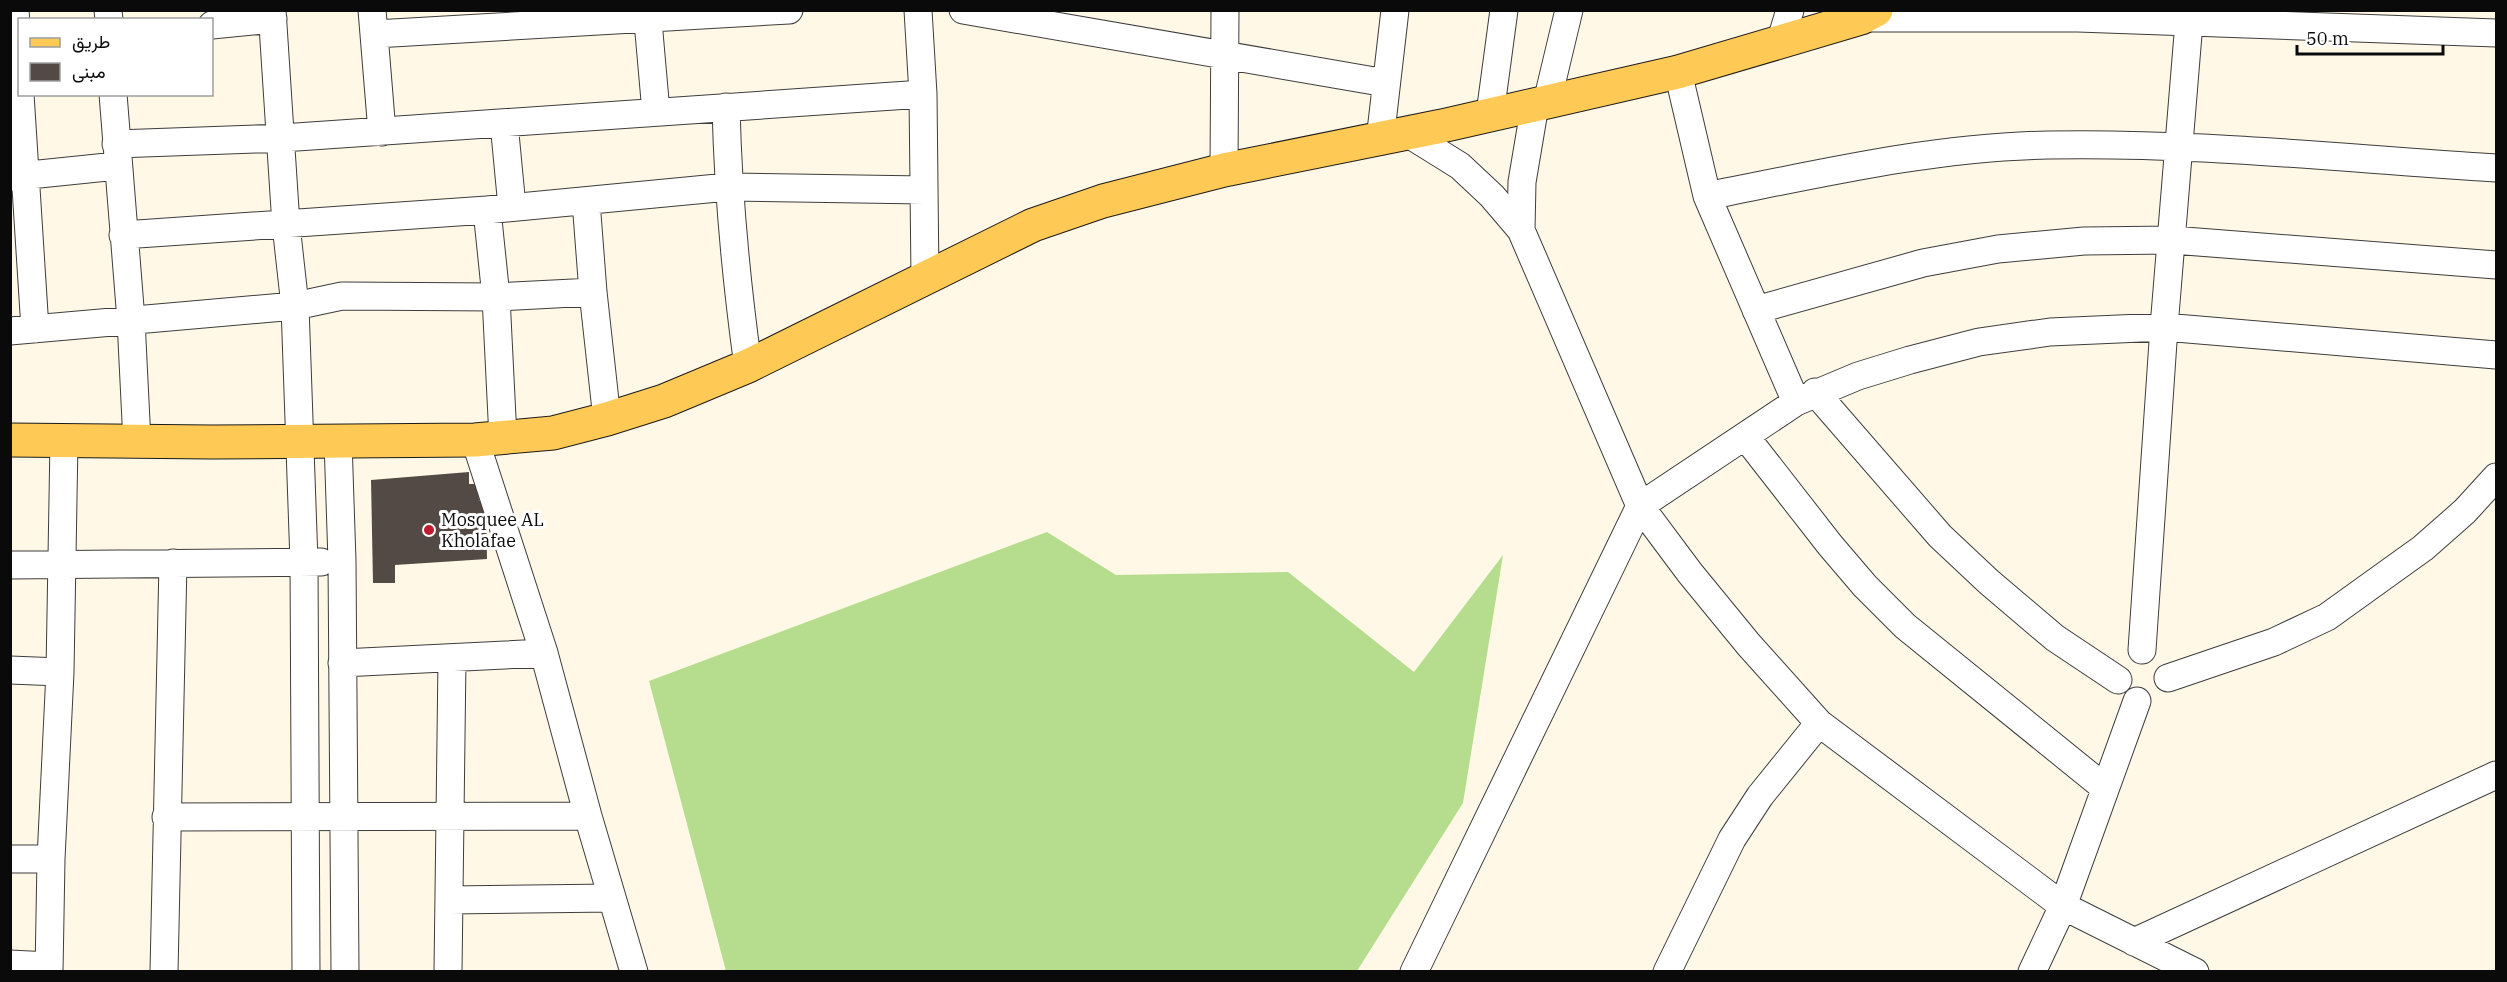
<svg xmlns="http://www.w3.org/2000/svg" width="2507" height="982" font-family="'IBM Plex Serif',Vazirmatn,serif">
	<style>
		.forest { fill: #b6dc8d }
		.building { fill: #534a45 }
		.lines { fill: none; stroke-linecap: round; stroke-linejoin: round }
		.minor-casing { stroke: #3d3d3d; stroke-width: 29 }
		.major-casing { stroke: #1b1b1b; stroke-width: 35 }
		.minor { stroke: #fff; stroke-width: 27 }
		.major { stroke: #ffc956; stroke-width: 33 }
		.poi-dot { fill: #c01b2f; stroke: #fff; stroke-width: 2 }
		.labels { text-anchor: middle; stroke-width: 6; stroke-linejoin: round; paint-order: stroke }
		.poi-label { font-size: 18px; fill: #0a0a0a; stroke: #fff; text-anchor: start }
	</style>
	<rect width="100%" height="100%" fill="#fff8e6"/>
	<path class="forest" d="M1047 532 1116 575 1288 572 1414 672 1503 555 1463 803 1357 971H726L649 681Z"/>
	<path class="building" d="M469 472V484H478L479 501 486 500 487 559 395 565V583H373L371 480Z"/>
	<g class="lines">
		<defs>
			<path id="minor" d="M15 10 20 81
				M108 10 109 20
				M272 10 286 225 295 306 304 562 306 972
				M372 10 382 132
				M647 10 656 112
				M918 10 923 94 925 279
				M963 10 1386 83
				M1861 18H2078L2496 33
				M212 25 273 19
				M375 34 789 10
				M1780 43 1790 10
				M1678 72 1707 196 1796 402
				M20 94 35 329
				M113 94 131 320 137 442
				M1547 102 1569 10
				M726 107C728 194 736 279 748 366
				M1490 114 1504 10
				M504 123 512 207
				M1407 133 1460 166 1492 196 1521 230 1640 506 1690 573 1749 645 1819 723 2063 906 2195 972
				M1380 140 1395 10
				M116 144 282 138 923 94
				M1224 170 1225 10
				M10 177 117 166
				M1707 196C1819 174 1933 147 2048 145 2197 142 2347 159 2496 168
				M586 201 593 292 607 419
				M487 210 496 297 503 438
				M1521 230 1522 182 1535 105
				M123 235 487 210 728 187 924 190
				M1756 310 1923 263 1998 249 2084 241 2172 240 2496 265
				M10 331 295 306 342 296 496 297 593 292
				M1815 392 1940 536 1989 582 2055 638 2118 680
				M1745 436 1830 545 1865 586 1905 626 2105 788
				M475 440 544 653 588 816 634 972
				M338 441 342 561 345 972
				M10 565 321 562
				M2142 650 2164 327 2190 10
				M342 663 544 653
				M10 670 60 672
				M2168 678 2274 642 2327 617 2423 548 2465 511 2496 477
				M166 817 588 816
				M10 859H51
				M449 900 612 898
				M2134 942 2496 775
				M10 964 49 966
				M49 972 51 859 60 672 64 441
				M164 972 173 563
				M448 972 452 659
				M1414 972 1640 506 1796 402 1858 376 1910 360 1979 342 2050 332 2164 327 2496 355
				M1667 972 1732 839 1760 796 1819 723
				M2032 972 2063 906 2137 701"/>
			<path id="major" d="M10 440 212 442 475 440 553 433 607 419 664 401 748 366 1033 225 1103 201 1224 170 1442 126 1678 72 1861 18 1876 10"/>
		</defs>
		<use href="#minor" class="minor-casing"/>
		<use href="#major" class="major-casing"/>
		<use href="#minor" class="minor"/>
		<use href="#major" class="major"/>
	</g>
	<circle class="poi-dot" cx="429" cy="530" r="6"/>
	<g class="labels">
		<g class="poi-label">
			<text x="441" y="526">Mosquee AL<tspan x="441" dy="21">Kholafae</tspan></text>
		</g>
	</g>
	<rect width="2507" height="982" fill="none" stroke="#0a0a0a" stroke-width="24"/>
	<rect x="18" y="18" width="195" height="78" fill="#ffffff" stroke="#9d9d9d" stroke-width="1.5"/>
	<rect x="30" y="38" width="30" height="9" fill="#ffc956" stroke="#9d9d9d" stroke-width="1.5"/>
	<text x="72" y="48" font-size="18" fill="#0a0a0a">طريق</text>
	<rect x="30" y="63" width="30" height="18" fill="#534a45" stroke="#9d9d9d" stroke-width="1.5"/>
	<text x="72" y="78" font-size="18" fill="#0a0a0a">مبنى</text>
	<path d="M2297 45v9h146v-9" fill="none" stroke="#0a0a0a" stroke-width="3"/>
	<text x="2306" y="45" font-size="18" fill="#0a0a0a" stroke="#ffffff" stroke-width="4.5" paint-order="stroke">50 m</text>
</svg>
